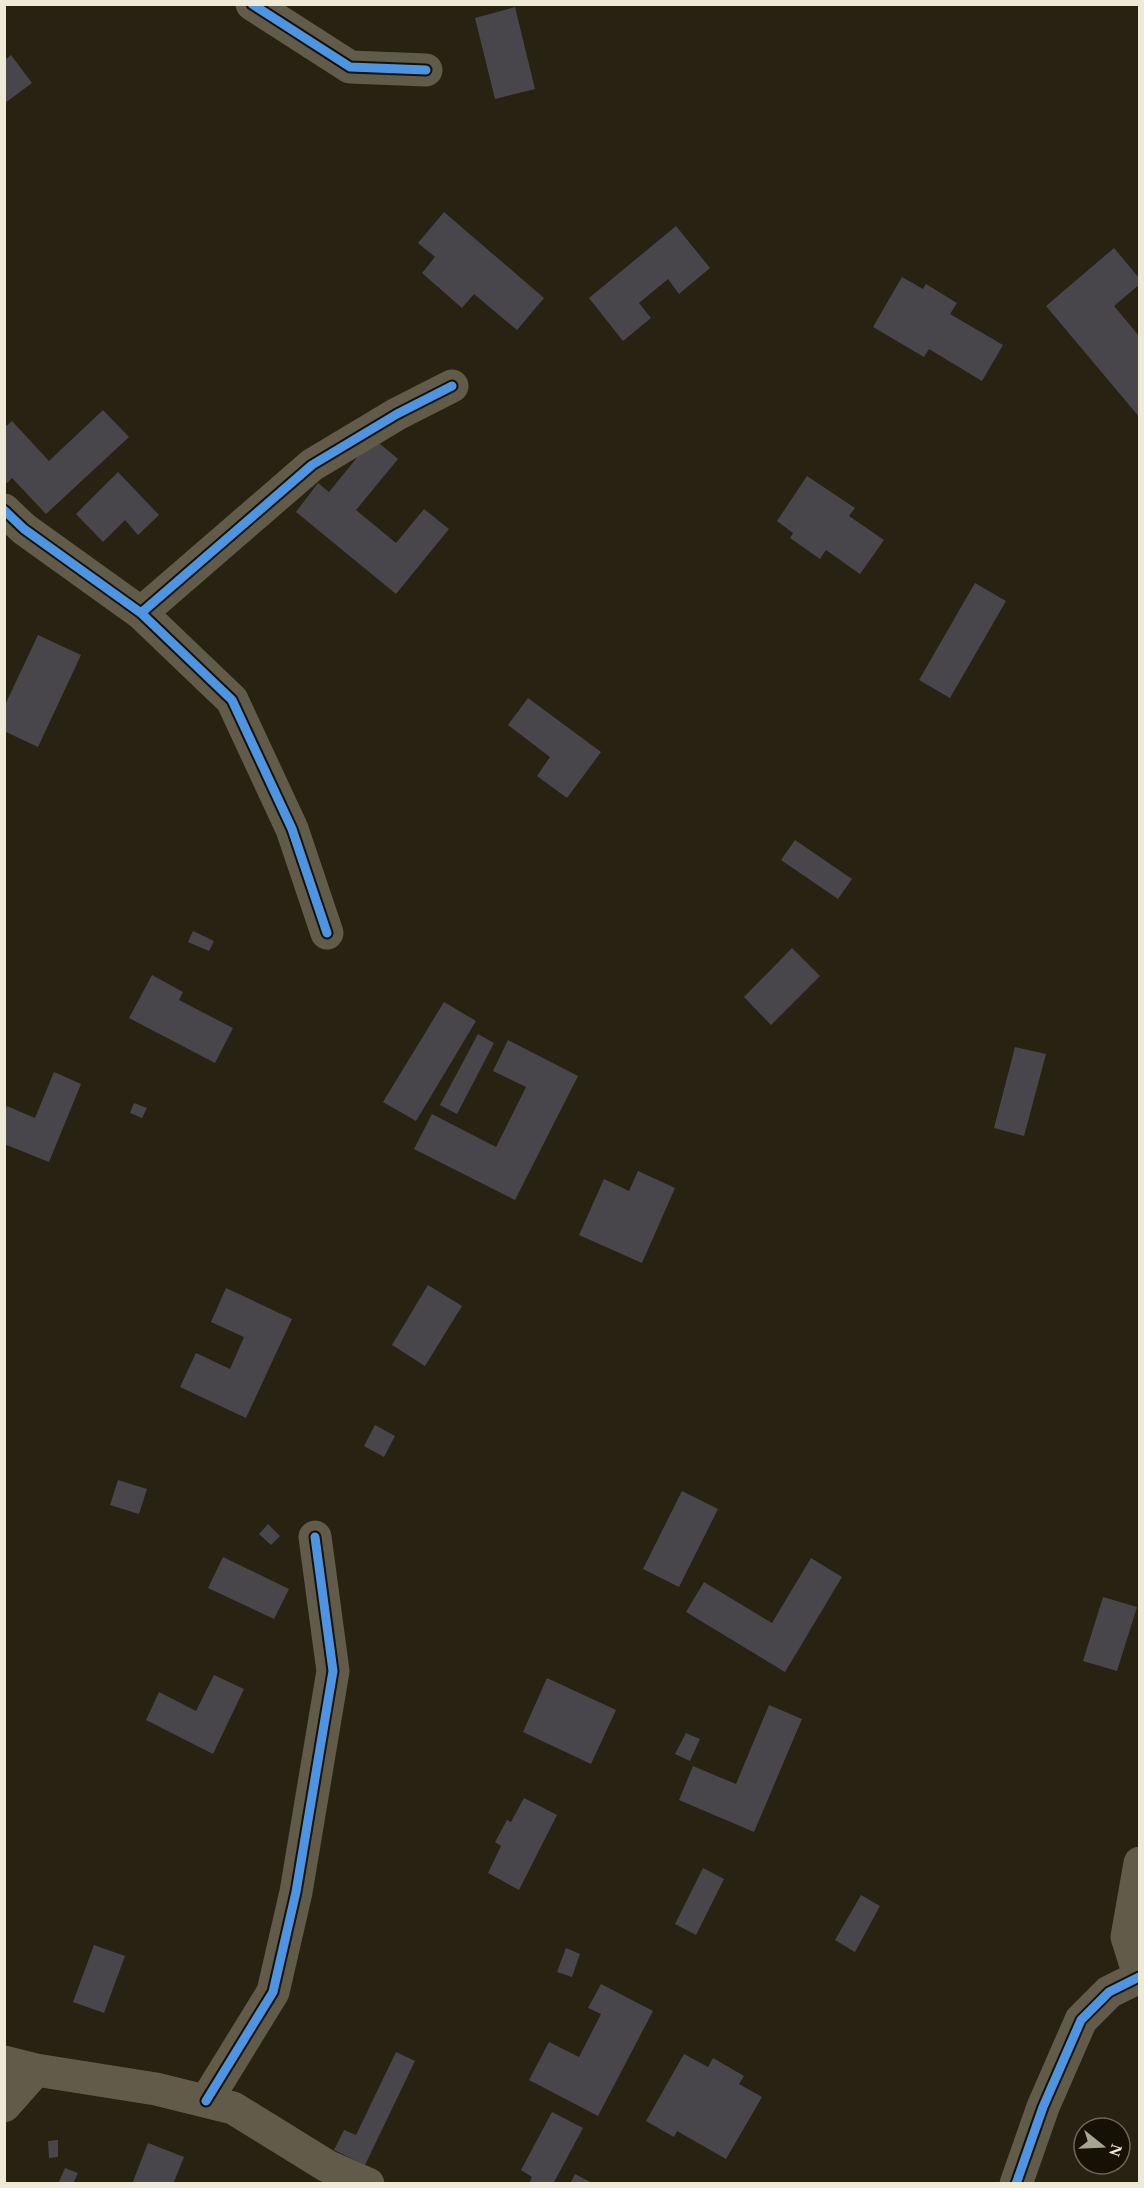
<svg xmlns="http://www.w3.org/2000/svg" width="1144" height="2188" font-family="Georgia,serif">
	<style>
		.building { fill: #49464b }
		.lines { fill: none; stroke-linecap: round; stroke-linejoin: round }
		.minor { stroke: #635b49; stroke-width: 33 }
		.cycleway-casing { stroke: #151105; stroke-width: 13 }
		.cycleway { stroke: #4d94e3; stroke-width: 9 }
	</style>
	<rect width="100%" height="100%" fill="#272211"/>
	<path class="building" d="M515 7 535 89 495 99 475 18Z
		M11 55 32 83 5 103V60Z
		M444 212 544 298 517 330 474 294 462 308 422 273 435 257 418 243Z
		M676 226 710 268 679 294 668 279 639 303 651 318 623 341 589 298Z
		M1114 248 1140 279V284L1114 306 1140 337V418L1046 306Z
		M902 277 923 289 926 284 957 303 950 314 1003 345 982 381 929 349 924 357 873 327Z
		M103 410 129 437 46 514 12 478 7 483 4 480V428L12 421 49 461Z
		M373 438 398 459 356 510 396 543 424 509 449 529 396 594 296 512 318 483 329 492Z
		M118 472 159 515 138 535 125 520 103 542 76 514Z
		M807 476 855 508 849 516 884 540 860 574 826 550 820 559 790 538 793 533 777 521Z
		M975 583 1006 601 950 698 919 680Z
		M38 635 81 655 38 747 4 731V707Z
		M528 698 601 752 567 798 537 776 550 757 508 725Z
		M795 840 852 879 838 899 781 860Z
		M193 931 214 941 209 951 188 942Z
		M792 948 820 976 771 1025 744 997Z
		M152 975 183 992 179 1000 233 1028 215 1063 129 1018Z
		M444 1002 476 1021 416 1121 383 1102Z
		M478 1034 494 1043 457 1114 440 1105Z
		M508 1040 578 1076 515 1200 414 1149 432 1114 496 1147 526 1087 493 1071Z
		M1015 1047 1046 1054 1024 1136 994 1128Z
		M54 1072 81 1084 49 1162 4 1144V1113L7 1106 35 1118Z
		M134 1103 147 1108 142 1118 130 1113Z
		M638 1171 675 1188 642 1263 579 1235 604 1179 629 1191Z
		M428 1285 462 1306 425 1366 392 1345Z
		M226 1288 292 1319 246 1418 180 1387 196 1353 230 1369 244 1337 211 1322Z
		M375 1425 395 1436 384 1457 364 1446Z
		M118 1480 147 1489 139 1514 110 1505Z
		M682 1491 718 1509 679 1587 643 1569Z
		M268 1524 280 1536 271 1545 259 1534Z
		M223 1557 289 1589 274 1619 208 1588Z
		M811 1558 842 1577 785 1672 686 1612 704 1582 772 1623Z
		M1103 1597 1137 1607 1117 1671 1083 1661Z
		M214 1675 244 1689 213 1754 146 1720 159 1692 196 1711Z
		M547 1678 616 1710 591 1764 523 1732Z
		M769 1705 802 1719 754 1832 679 1800 693 1766 736 1784Z
		M686 1733 700 1739 690 1761 675 1754Z
		M524 1798 557 1815 519 1890 488 1873 501 1846 495 1842 507 1820 511 1822Z
		M703 1868 724 1879 696 1935 675 1924Z
		M861 1895 880 1906 855 1952 835 1940Z
		M94 1945 125 1956 104 2013 73 2002Z
		M566 1948 580 1954 572 1977 557 1972Z
		M601 1984 653 2011 598 2116 529 2080 549 2042 579 2057 601 2014 588 2008Z
		M396 2052 415 2061 365 2165 334 2150 344 2130 356 2135Z
		M684 2054 708 2067 713 2058 744 2076 739 2084 762 2097 726 2159 677 2131 674 2137 646 2121Z
		M552 2112 583 2128 553 2184H529L532 2177 521 2170Z
		M58 2140V2157L49 2158 48 2141Z
		M148 2143 184 2157 173 2184H132Z
		M65 2168 78 2173 73 2184H58Z
		M575 2174 594 2184H570Z"/>
	<g class="lines">
		<path class="minor" d="M252 4 350 67 426 70
			M4 510 24 529 141 613 232 700 292 829 327 933
			M141 613 312 465 397 414 452 386
			M1140 1863 1127 1937 1140 1978
			M4 2062 36 2070 156 2089 233 2108 327 2166 368 2184
			M206 2101 273 1992 296 1892 333 1671 315 1537
			M4 2106 36 2070
			M1016 2184 1043 2107 1081 2020 1109 1992 1139 1977"/>
		<defs>
			<path id="cycleway" d="M252 4 350 67 426 70
				M4 510 24 529 141 613 232 700 292 829 327 933
				M141 613 312 465 397 414 452 386
				M206 2101 273 1992 296 1892 333 1671 315 1537
				M1016 2184 1043 2107 1081 2020 1109 1992 1139 1977"/>
		</defs>
		<use href="#cycleway" class="cycleway-casing"/>
		<use href="#cycleway" class="cycleway"/>
	</g>
	<rect width="1144" height="2188" fill="none" stroke="#eeead7" stroke-width="12"/>
	<g transform="translate(1102 2146) rotate(108)"><circle r="28" fill="#151105" stroke="#6c6859" stroke-width="1.5"/>
	<path d="M0-4.5L10 22L0 15L-10 22Z" fill="#a8a492"/>
	<text y="-9" font-size="16" font-weight="bold" text-anchor="middle" fill="#eeead7">N</text>
	</g>
</svg>
